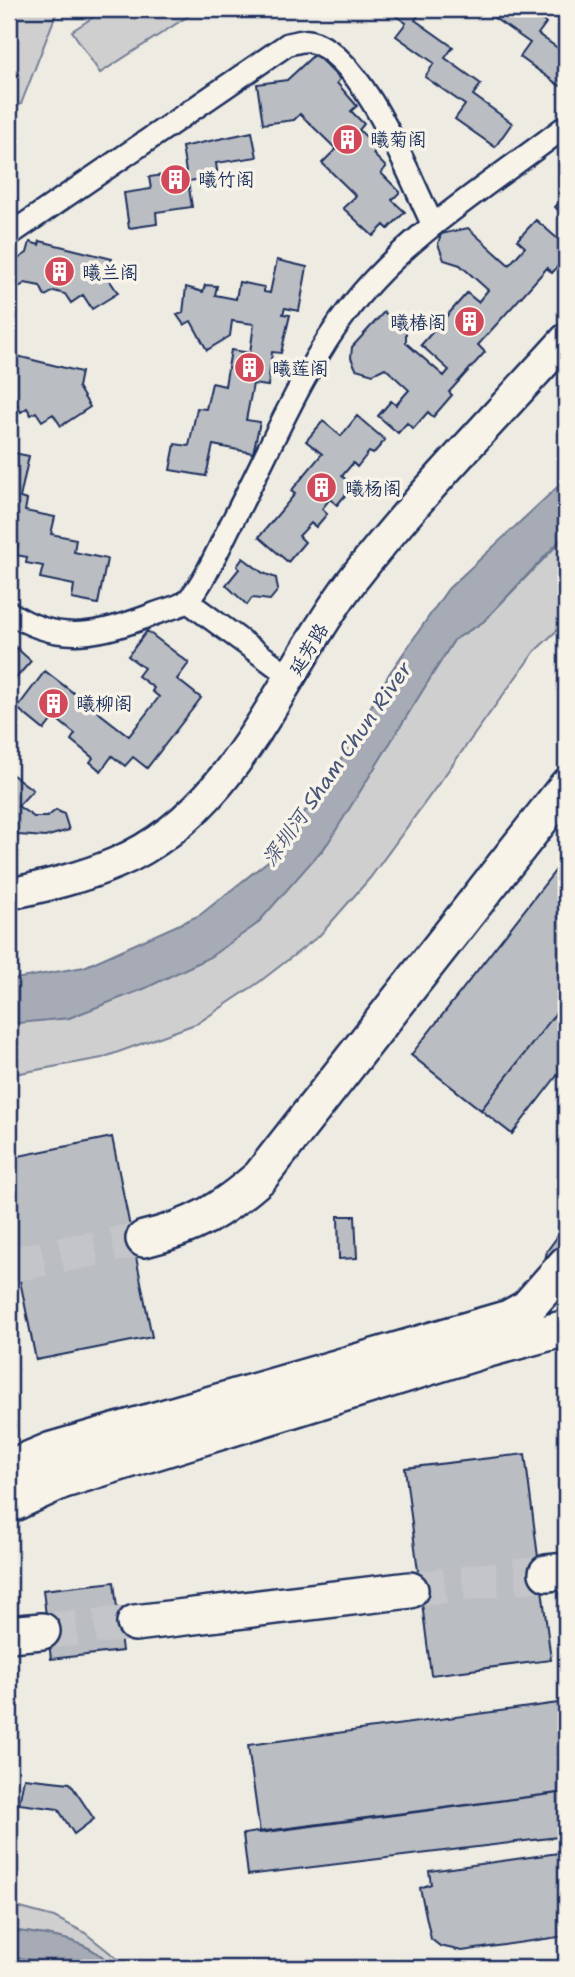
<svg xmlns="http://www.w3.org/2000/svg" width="575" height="1977" font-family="'Shantell Sans','LXGW WenKai TC',sans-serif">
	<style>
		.green { fill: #cfcfcf; stroke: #757f96; stroke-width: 2 }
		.water { fill: #a6abb5; stroke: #6e7992; stroke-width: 2 }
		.building { fill: #babdc2; stroke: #1b2f5e; stroke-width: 2 }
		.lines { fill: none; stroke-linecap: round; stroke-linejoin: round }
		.trunk-tunnel { stroke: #c4c5c8; stroke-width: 35; stroke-dasharray: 35 18; stroke-linecap: butt }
		.minor-casing { stroke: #1b2f5e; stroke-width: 26 }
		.secondary-casing { stroke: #1b2f5e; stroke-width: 35 }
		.trunk-casing { stroke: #1b2f5e; stroke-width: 40 }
		.minor { stroke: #f7f3e8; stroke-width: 21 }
		.secondary { stroke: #f7f3e8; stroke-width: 30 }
		.trunk { stroke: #f7f3e8; stroke-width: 35 }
		.labels { text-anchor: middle; stroke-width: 7; stroke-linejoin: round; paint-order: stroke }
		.poi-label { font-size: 19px; fill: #1b2f5e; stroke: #f7f3e8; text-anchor: start }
		.street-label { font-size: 19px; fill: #1b2f5e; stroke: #f7f3e8 }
		.water-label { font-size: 21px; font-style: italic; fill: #455478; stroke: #f7f3e8 }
	</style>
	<rect width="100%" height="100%" fill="#eeebe2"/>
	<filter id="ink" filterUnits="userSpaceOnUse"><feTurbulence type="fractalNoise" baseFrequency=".0143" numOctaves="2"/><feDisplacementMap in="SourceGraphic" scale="14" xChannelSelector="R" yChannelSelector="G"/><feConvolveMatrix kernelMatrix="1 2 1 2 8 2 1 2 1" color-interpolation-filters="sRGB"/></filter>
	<g filter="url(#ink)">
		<path class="green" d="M9 9H58L21 104 9 112Z
			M106 9H199L100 73 72 31Z
			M566 536V622L535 651 370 878 320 935 258 983 198 1023 102 1058 9 1075V1023L69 1018 201 962 323 850 454 640 483 622Z
			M9 1905 54 1917 84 1932 129 1968H114C88 1937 46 1935 9 1930Z"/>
		<path class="water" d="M566 479V534L483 622 454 640 328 843 257 924 210 957 146 988 69 1018 9 1024V980L84 967 200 915 273 857 344 755 389 674 448 589Z
			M9 1930C46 1935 88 1937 114 1968H71L9 1956Z"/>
		<path class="building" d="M386 9H423L415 20 453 47 445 58 481 84 473 95 512 123 495 147 455 119 465 105 425 77 434 63 396 36 406 23Z
			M495 9H526L546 23 538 34 566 54V78L560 86 520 57 530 43 490 15Z
			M315 54 340 79 337 83 357 106 351 111 364 124 359 130 378 148 373 154 386 167 381 173 400 192 392 200 405 212 388 229 384 225 373 236 343 208 356 196 322 163 336 149 300 114 294 120 263 124 257 84 287 80Z
			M252 132 257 157 216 163 218 177 188 181 192 207 156 212 157 224 129 228 124 193 151 189 149 177 186 172 182 147Z
			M566 195V218L555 207Z
			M536 220 566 246V257L552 273 547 268 478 345 485 352 449 392 452 395 433 417 428 412 413 429 407 423 398 433 378 416 391 401 396 405 409 390 385 368 373 374 356 369 351 358 352 347 384 312 406 332V343L444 376 449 370 421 345 467 293 478 302 488 290 460 265 444 260 438 244 441 234 468 228 509 265 525 247 517 240Z
			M40 241 112 259 108 278 118 293 92 309 83 295 71 303 65 294 54 291 45 296 40 286 25 283 9 294V265L27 253 30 242 39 245Z
			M277 260 307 267 299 311 285 308 283 314 290 315 281 353 272 352 268 386 253 384 246 420 260 422 253 453 213 445 206 476 170 470 175 444 189 446 197 408 206 409 212 383 225 386 231 350 250 353 254 324 232 321 230 336 207 350 191 321 184 325 177 315 183 313 186 287 203 292 205 285 217 286 215 295 236 299 239 282 264 287V292L270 293Z
			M9 354 81 372 78 387 90 407 61 426 53 414 42 421 36 412 31 415 27 408 21 412 15 402 9 406Z
			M357 416 385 440 373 454 369 452 357 467 353 463 342 476 353 486 337 505 330 499 322 509 327 514 316 527 311 523 299 536 305 542 288 562 259 537 295 494 291 491 322 454 306 441 323 421 341 436Z
			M9 452 29 456 20 498 27 500 25 511 55 517 51 534 76 539 74 552 107 559 98 604 72 599 74 585 40 578 43 566 26 563 27 557 16 555 18 544 9 543Z
			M243 558 263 573 276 578 278 590 270 600 252 598 247 605 226 585 239 569 237 566Z
			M147 631 189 663 177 679 201 698 147 768 133 757 125 766 112 756 101 771 90 762 93 758 71 740 75 734 54 717 44 730 17 708 45 671 129 736 159 697 152 691 154 688 138 676 144 668 128 656Z
			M9 641 31 661 9 686Z
			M13 775 33 790 18 806 34 817H47L56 810 64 814 69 830 45 837 19 835 9 827V797L12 792 9 782Z
			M566 857V1000L481 1110 411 1055Z
			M566 1000V1064L512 1134 481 1110Z
			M112 1137 152 1337 36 1360 9 1226V1158Z
			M338 1216H355L357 1258 339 1259Z
			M566 1225V1276L545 1260 547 1251Z
			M525 1454 551 1660 431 1675 405 1468Z
			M114 1582 122 1651 51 1659 43 1590Z
			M566 1702V1792L260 1833 248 1745Z
			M24 1778 70 1783 94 1819 74 1834 58 1809 19 1804Z
			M566 1792V1836L248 1875 243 1834Z
			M566 1852V1936L462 1951 440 1946 431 1939 420 1888 431 1884 429 1871Z"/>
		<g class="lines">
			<path class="trunk-tunnel" d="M9 1265 144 1239
				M410 1590 547 1573
				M42 1631 135 1623"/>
			<defs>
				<path id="minor" d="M9 235 288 44C295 43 303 40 309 41 362 52 409 176 432 223
					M187 601 291 677
					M9 612C59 646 102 634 154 614 163 610 181 607 188 600 205 582 220 545 232 522 270 450 302 369 352 305 407 234 495 181 566 126"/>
				<path id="secondary" d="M9 894C45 886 81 878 116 863 236 812 278 679 351 582 417 497 494 419 566 339"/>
				<path id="trunk" d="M144 1239C194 1227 221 1211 260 1177L566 787
					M9 1468 52 1450 509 1318 527 1308 566 1264
					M9 1505 61 1481 481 1351 566 1328
					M547 1573 566 1571
					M135 1623 410 1590
					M9 1634 42 1631"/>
			</defs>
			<use href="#minor" class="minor-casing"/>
			<use href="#secondary" class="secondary-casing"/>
			<use href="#trunk" class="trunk-casing"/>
			<use href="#minor" class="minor"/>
			<use href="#secondary" class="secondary"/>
			<use href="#trunk" class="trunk"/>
		</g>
	</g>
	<defs>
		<symbol id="building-disc" viewBox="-11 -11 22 22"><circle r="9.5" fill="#d1495b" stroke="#f7f3e8"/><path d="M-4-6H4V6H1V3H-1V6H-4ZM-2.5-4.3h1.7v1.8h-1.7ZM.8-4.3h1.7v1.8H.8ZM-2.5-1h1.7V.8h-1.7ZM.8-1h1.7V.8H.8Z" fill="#fff"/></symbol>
	</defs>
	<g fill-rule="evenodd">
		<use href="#building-disc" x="330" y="122" width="35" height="35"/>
		<use href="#building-disc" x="158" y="162" width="35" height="35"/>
		<use href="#building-disc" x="42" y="254" width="35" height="35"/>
		<use href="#building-disc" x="452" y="304" width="35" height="35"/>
		<use href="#building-disc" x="232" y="350" width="35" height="35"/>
		<use href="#building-disc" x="304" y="470" width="35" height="35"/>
		<use href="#building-disc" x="36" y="686" width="35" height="35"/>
	</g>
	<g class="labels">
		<g class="poi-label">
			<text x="370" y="146">曦菊阁</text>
			<text x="198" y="186">曦竹阁</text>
			<text x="82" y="279">曦兰阁</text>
			<text x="447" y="329" text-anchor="end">曦椿阁</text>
			<text x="272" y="375">曦莲阁</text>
			<text x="345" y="495">曦杨阁</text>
			<text x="76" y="710">曦柳阁</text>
		</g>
		<g class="street-label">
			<text transform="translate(308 649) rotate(-59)" y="7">延芳路</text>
		</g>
		<g class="water-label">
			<text transform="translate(337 764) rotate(-55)" y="7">深圳河 Sham Chun River</text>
		</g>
	</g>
	<rect width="575" height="1977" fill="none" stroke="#f7f3e8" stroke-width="35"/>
	<rect x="18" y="18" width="540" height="1942" fill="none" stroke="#1b2f5e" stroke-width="2.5" filter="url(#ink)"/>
</svg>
